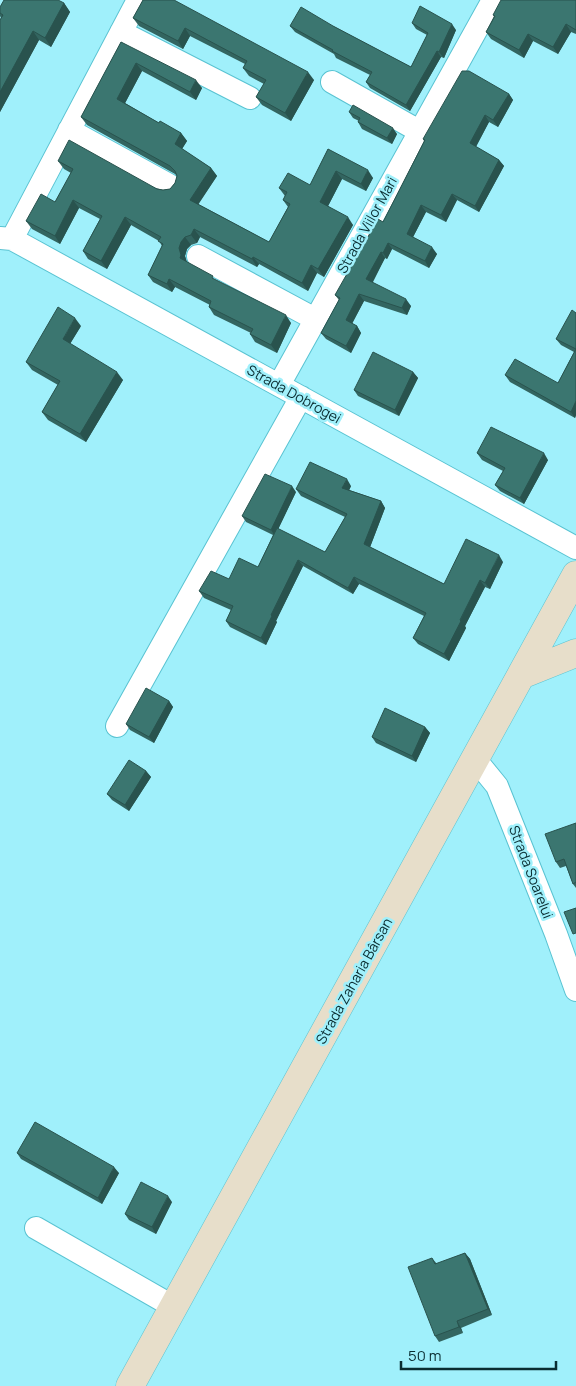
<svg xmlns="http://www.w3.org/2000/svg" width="576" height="1386" font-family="Manrope,sans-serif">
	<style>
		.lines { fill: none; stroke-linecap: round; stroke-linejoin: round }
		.street-casing { stroke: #59c3d2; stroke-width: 24 }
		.secondary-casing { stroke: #59c3d2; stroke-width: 29 }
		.street { stroke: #fff; stroke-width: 22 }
		.secondary { stroke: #e7deca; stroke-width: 28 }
		.wall { fill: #336560 }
		.shaded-wall { fill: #29534e }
		.building { fill: #3b7670; stroke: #29534e }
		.labels { text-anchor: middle; stroke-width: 5; stroke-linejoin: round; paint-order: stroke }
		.street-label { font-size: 14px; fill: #0a2d31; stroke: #a0f0fb }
	</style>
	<rect width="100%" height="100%" fill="#a0f0fb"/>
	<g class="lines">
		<defs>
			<path id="street" d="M121 32 250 98
				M332 82 419 131
				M69 130 169 185
				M0 238 12 239 576 548
				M12 239 138 0
				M198 256 315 319
				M279 385 493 0
				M117 726 301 397
				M475 759 497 786 556 934 576 990
				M36 1228 174 1307"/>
			<path id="secondary" d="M521 675 576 653
				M130 1386 576 575"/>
		</defs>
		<use href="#street" class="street-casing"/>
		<use href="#secondary" class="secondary-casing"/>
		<use href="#street" class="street"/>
		<use href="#secondary" class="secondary"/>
	</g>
	<path class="wall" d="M143 0 314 80 291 121 262 105 256 97 264 84 249 76 243 68 245 64 190 36 183 49 139 26 133 18Z
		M576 0V34L571 32 558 54 533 41 524 58 491 39 486 32 494 16 493 15Z
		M64 3 70 12 51 47 39 40 0 112V20L1 18 0 16V7Z
		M412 23 456 30 444 58 441 57 410 111 370 88 366 82 370 75 336 58 334 54 295 32 290 26H333L411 67 427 35 416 29Z
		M121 42 202 88 196 100 142 71 125 103 159 123 181 133 187 141 182 149 211 168 217 176 198 204 269 242 288 207 283 200 285 196 279 188 310 185 328 149 373 178 366 191 342 179 328 206 353 225 324 277 317 273 308 291 259 264 257 267 200 237 197 243 191 245 187 249 185 256 187 262 217 281 291 323 277 353 255 342 250 334 251 333 214 315 209 307 210 305 175 287 172 292 153 282 148 275 162 246 159 241 131 225 107 269 88 259 83 251 100 219 79 208 60 244 32 229 26 221 55 202 71 173 64 169 58 161 163 190 170 189 175 183 177 176 175 174 87 125 81 117Z
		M509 94 513 100 498 127 489 122 476 147 499 160 504 166 479 212 457 200 446 222 426 212 413 237 437 254 429 268 392 249 387 259 385 258 372 282 411 306 407 315 364 301 352 324 357 326 361 333 351 353 326 339 321 333 339 300 335 295 383 222 424 141 423 139Z
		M349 112 397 134 392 144 362 129 358 122 359 121 353 118Z
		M576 313V415L575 418 510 382 505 375 558 383 574 352 561 345 556 339Z
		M81 326 70 344 123 380 86 442 48 420 42 412 58 385 32 370 26 362Z
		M413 372 418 378 399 416 358 396 354 390Z
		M477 453 548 460 524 504 500 491 495 485 503 471 482 460Z
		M351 486 349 490 381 501 385 508 370 547 444 584 503 562 490 589 485 587 465 626 466 628 449 661 418 644 413 638 424 616 359 584 353 594 303 566 276 621 277 622 266 645 230 627 226 621 231 610 204 598 199 591 258 567 273 535 246 522 242 516 296 492 278 529 325 552 345 517 301 496 296 489Z
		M169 701 173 707 154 743 130 730 126 724Z
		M425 727 430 733 416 762 376 743 372 737Z
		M146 771 151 777 129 811 112 800 107 794Z
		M576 823V888L573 884 566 866 560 868 556 862Z
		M17 1153 119 1173 102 1204 21 1159Z
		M172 1202 156 1234 129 1220 125 1214Z
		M465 1253 470 1259 492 1315 461 1328 463 1333 439 1342 435 1336 432 1258 437 1264Z"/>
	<path class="shaded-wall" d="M64 3 70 12 51 47 45 38Z
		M452 24 456 30 444 58 439 52Z
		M566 24 571 32 558 54 553 47Z
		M185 28 190 36 183 49 178 41Z
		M33 31 39 40 0 112V92Z
		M528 34 533 41 524 58 519 50Z
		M437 51 441 57 410 111 406 105Z
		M136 63 142 71 123 107 117 99Z
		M308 72 314 80 291 121 285 113Z
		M196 80 202 88 196 100 190 92Z
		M509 94 513 100 498 127 493 120Z
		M485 115 489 122 474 150 470 143Z
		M393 128 397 134 392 144 387 138Z
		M181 133 187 141 180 152 175 144Z
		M499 160 504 166 479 212 475 206Z
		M211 168 217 176 196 208 190 200Z
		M368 170 373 178 366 191 361 184Z
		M336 171 342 179 326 210 320 202Z
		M452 194 457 200 446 222 441 215Z
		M73 200 79 208 60 244 55 236Z
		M421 205 426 212 411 241 407 234Z
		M125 217 131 225 107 269 101 261Z
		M348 217 353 225 324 277 318 269Z
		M194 229 200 237 197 243 191 235Z
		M185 237 191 245 187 249 185 256 187 263 180 258 179 248 181 242Z
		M388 243 392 249 387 259 383 253Z
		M432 247 437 254 429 268 425 261Z
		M381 252 385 258 371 286 366 279Z
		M253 257 259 264 257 267 252 259Z
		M311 265 317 273 308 291 302 283Z
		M169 279 175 287 172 292 167 284Z
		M359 294 364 301 350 327 346 320Z
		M406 299 411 306 407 315 402 308Z
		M286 315 291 323 277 353 271 345Z
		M75 318 81 326 68 347 63 339Z
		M357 326 361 333 351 353 346 346Z
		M117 372 123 380 86 442 80 434Z
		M413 372 418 378 399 416 395 410Z
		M576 401V415L575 418 571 412Z
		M544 453 548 460 524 504 520 498Z
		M347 479 351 486 347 495 342 488Z
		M292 486 296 492 275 536 271 530Z
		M381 501 385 508 369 550 364 544Z
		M499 555 503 562 490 589 485 583Z
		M298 560 303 566 276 621 277 622 266 645 261 638 271 615Z
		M354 577 359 584 353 594 348 588Z
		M480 580 485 587 465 626 466 628 449 661 444 654Z
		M169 701 173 707 154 743 149 737Z
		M425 727 430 733 416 762 412 756Z
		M146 771 151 777 129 811 125 805Z
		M114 1167 119 1173 102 1204 98 1198Z
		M168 1196 172 1202 156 1234 152 1227Z
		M465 1253 470 1259 492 1315 488 1309Z
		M457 1321 461 1328 463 1333 459 1327Z"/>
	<path class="building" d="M4 0H58L64 3 45 38 33 31 0 92V20L3 15 0 13V7Z
		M143 0H174L308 72 285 113 256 97 266 80 243 68 247 61 185 28 178 41 133 18Z
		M501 0H576V30L566 24 553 47 528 34 519 50 486 32 495 16 493 15Z
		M420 6 452 24 439 52 437 51 406 105 366 82 372 72 332 51 333 50 290 26 301 7 333 26 411 67 428 33 412 23Z
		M121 42 196 80 190 92 136 63 117 99 159 123 160 121 181 133 175 144 211 168 190 200 269 242 290 204 283 200 287 192 279 188 288 173 310 185 328 149 368 170 361 184 336 171 320 202 348 217 318 269 311 265 302 283 253 257 252 259 194 229 191 235 185 237 181 242 179 248 181 255 180 258 213 276 212 278 286 315 271 345 250 334 253 329 209 307 211 301 169 279 167 284 148 275 163 244 158 241 161 237 125 217 101 261 83 251 102 216 73 200 55 236 26 221 41 194 55 202 73 169 58 161 69 140 157 189 163 190 170 189 175 183 177 176 175 171 170 166 81 117Z
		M462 71H469L509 94 493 120 485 115 470 143 499 160 475 206 452 194 441 215 421 205 407 234 432 247 425 261 388 243 383 253 381 252 366 279 406 299 402 308 359 294 346 320 357 326 346 346 321 333 340 298 335 295 378 219 383 222 425 140 423 139Z
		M353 105 393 128 387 138 358 122 360 118 349 112Z
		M58 307 75 318 63 339 117 372 80 434 42 412 60 381 26 362Z
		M572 310 576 313V349L556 339Z
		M576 349V401L571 412 505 375 515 359 558 383Z
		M373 352 413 372 395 410 354 390Z
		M491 427 544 453 520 498 495 485 505 468 477 453Z
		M310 462 347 479 342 488 381 501 364 544 444 584 466 539 499 555 485 583 480 580 460 620 461 621 444 654 413 638 426 613 354 577 348 588 298 560 271 615 272 616 261 638 226 621 233 606 199 591 211 571 229 579 239 558 258 567 277 528 325 552 347 514 296 489Z
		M265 474 292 486 271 530 242 516Z
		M146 688 169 701 149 737 126 724Z
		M385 708 425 727 412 756 372 737Z
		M129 760 146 771 125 805 107 794Z
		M576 823V882L573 884 564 859 556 862 545 834Z
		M576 908V933L573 934 564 912Z
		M35 1122 114 1167 98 1198 17 1153Z
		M141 1182 168 1196 152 1227 125 1214Z
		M465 1253 488 1309 457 1321 459 1327 435 1336 408 1267 432 1258 435 1264Z"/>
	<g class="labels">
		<g class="street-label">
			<text transform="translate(367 225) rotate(-61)" y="5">Strada Viilor Mari</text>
			<text transform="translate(294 394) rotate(29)" y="5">Strada Dobrogei</text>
			<text transform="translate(531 872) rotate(69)" y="5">Strada Soarelui</text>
			<text transform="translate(354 981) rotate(-61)" y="5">Strada Zaharia Bârsan</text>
		</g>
	</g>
	<path d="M401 1361v8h155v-8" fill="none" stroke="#0a2d31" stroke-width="2.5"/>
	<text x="408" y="1361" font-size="15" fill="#0a2d31" stroke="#a0f0fb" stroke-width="4" paint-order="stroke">50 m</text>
</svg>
